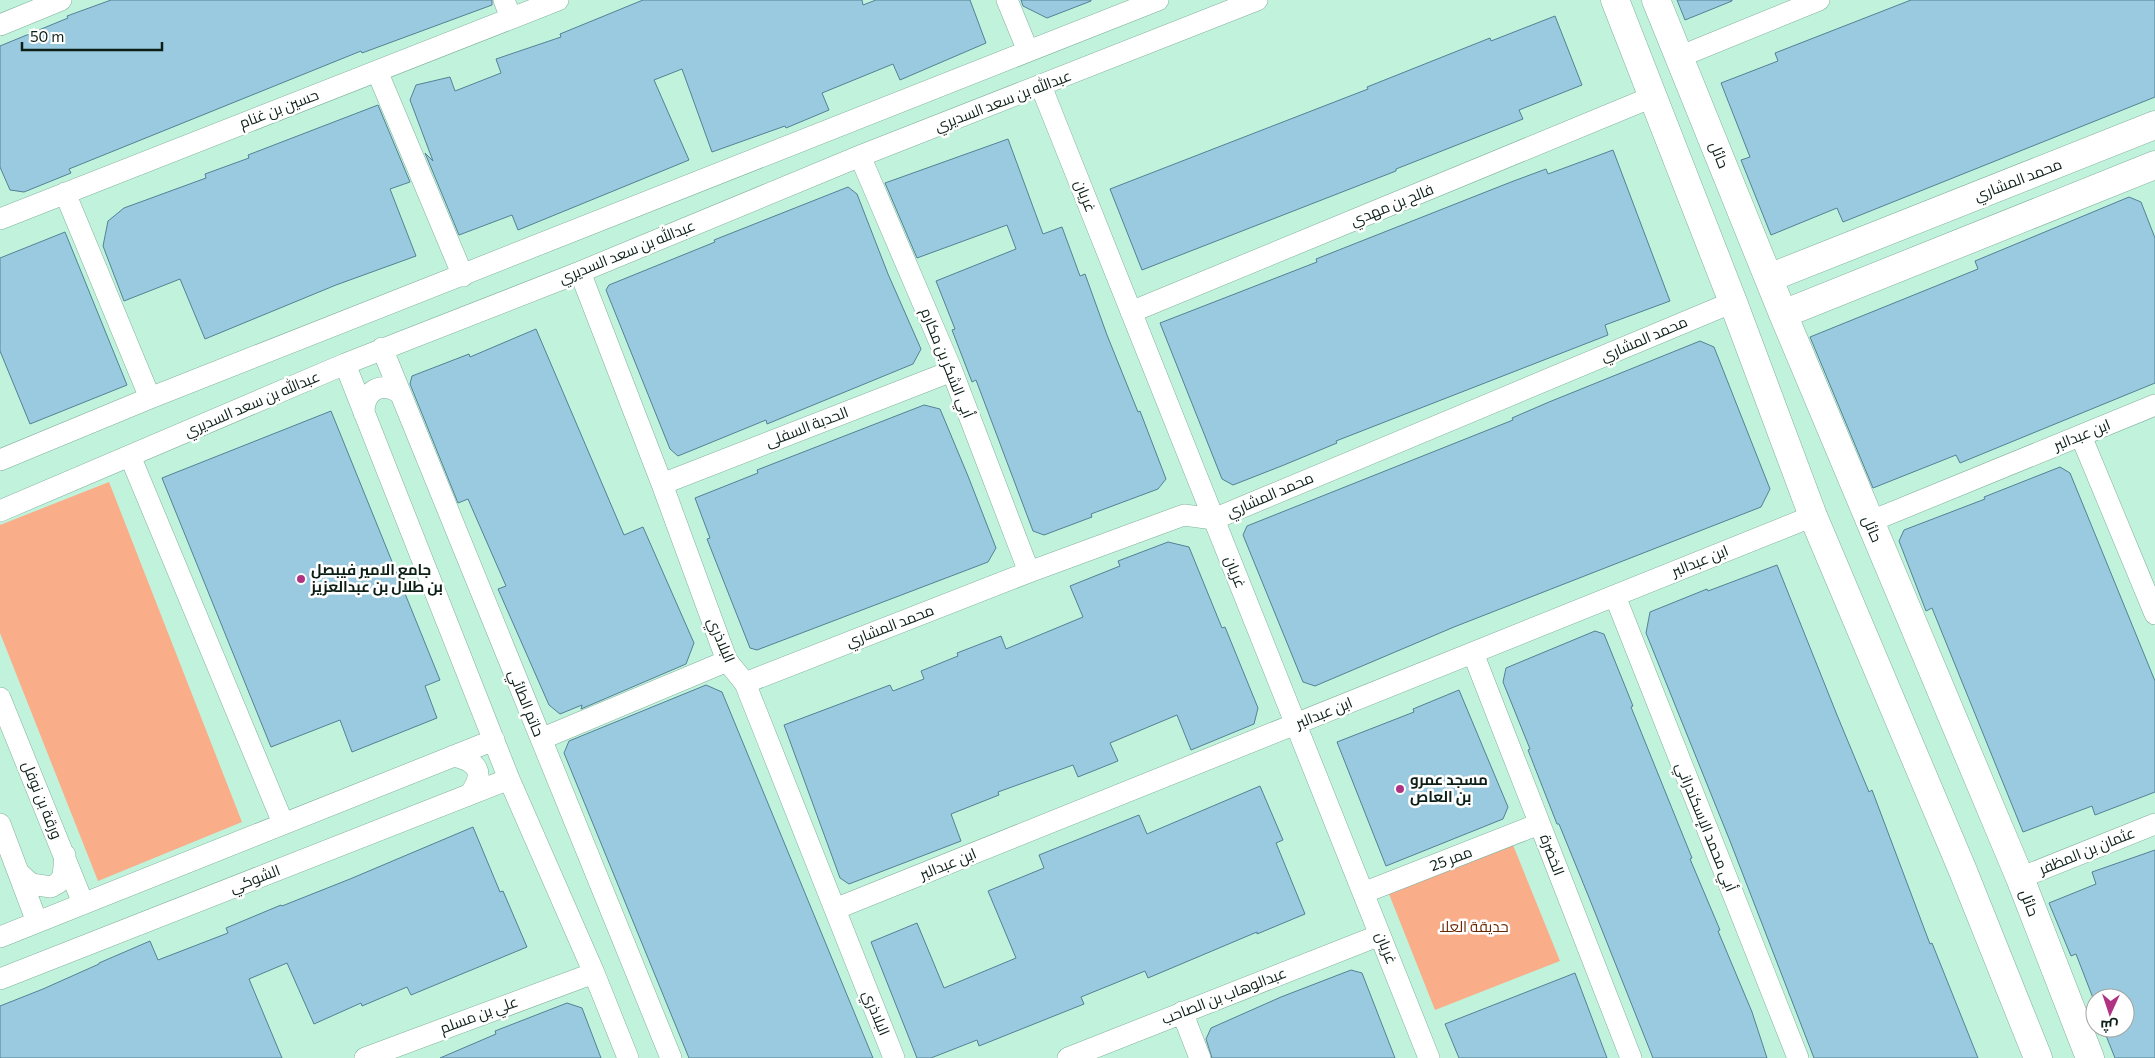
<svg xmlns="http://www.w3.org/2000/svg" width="2155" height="1058" font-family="Commissioner,Cairo,sans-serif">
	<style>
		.green { fill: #faad89 }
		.building { fill: #9acadf; stroke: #538295 }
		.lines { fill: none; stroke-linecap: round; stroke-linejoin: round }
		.street-casing { stroke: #82b19d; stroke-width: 22 }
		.secondary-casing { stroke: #82b19d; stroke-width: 29 }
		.street { stroke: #fff; stroke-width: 21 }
		.secondary { stroke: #fff; stroke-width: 28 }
		.poi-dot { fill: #b03383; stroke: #fff; stroke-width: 2 }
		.labels { text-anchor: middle; stroke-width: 5; stroke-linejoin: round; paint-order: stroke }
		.street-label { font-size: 15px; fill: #0c1f17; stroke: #fff }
		.poi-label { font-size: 15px; font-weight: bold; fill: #0c1f17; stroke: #fff; text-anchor: start }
		.park-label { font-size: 15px; fill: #6a2800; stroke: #fff }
	</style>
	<rect width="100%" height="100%" fill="#c1f2dc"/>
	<path class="green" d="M109 482 242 822 98 881 0 633V525Z
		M1513 845 1560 961 1435 1010 1389 894Z"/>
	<path class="building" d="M111 0H492V5L362 53 361 51 69 169 71 173 24 192 10 190 0 167V46L68 18 67 16Z
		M643 0H862L863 5 876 0H970L986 43 900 80 893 64 822 93 829 110 786 128 785 126 712 152 682 69 654 80 689 160 518 230 512 215 459 235 425 153 433 161 410 100 416 85 450 77 455 91 501 73 496 59 561 37 560 34Z
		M1021 0H1091V1L1047 18 1023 6Z
		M1677 0H1732V1L1685 20Z
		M1911 0H2155V97L1843 222 1837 208 1771 235 1741 160 1750 157 1721 83 1778 61 1775 53Z
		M1555 16 1582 85 1519 110 1523 119 1396 169V171L1142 270 1110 189 1368 89 1367 87 1490 38 1491 41Z
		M378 105 410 182 390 189 416 256 336 285 205 339 180 279 124 301 103 246 108 221 124 208 206 178 205 174 249 158 248 155Z
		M1008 139 1043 234 1062 227 1080 276 1085 274 1107 335 1138 412 1140 411 1166 479 1158 489 1091 514 1092 517 1044 535 1033 531 976 380 972 382 952 330 955 329 936 281 1016 249 1007 225 917 258 885 183Z
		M1613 150 1670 301 1605 325 1608 335 1336 441 1337 443 1284 465 1233 485 1222 479 1160 323 1317 262 1316 259 1511 182 1546 169 1548 174Z
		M848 187 857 194 888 274 921 349 913 364 767 424 766 420 678 456 670 449 606 290 609 285 715 242 714 240Z
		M2129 197 2141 202 2155 238V383L1960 463 1956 455 1873 488 1810 337 1978 269 1975 261Z
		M65 232 127 385 30 424 0 351V258Z
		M536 329 624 535 643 527 694 643 686 664 581 709 582 705 560 714 549 705 498 589 506 586 468 499 458 503 410 384 412 376 469 354 470 357Z
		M1700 341 1714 347 1770 489 1761 507 1454 627 1315 686 1303 682 1243 535 1247 526 1513 420 1512 418 1549 402Z
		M924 405 940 409 968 476 996 548 988 562 757 650 750 648 707 539 710 538 695 498 758 473 757 470Z
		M331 411 440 680 425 686 437 718 352 752 340 720 271 747 162 478Z
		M2060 467 2070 473 2155 681V792L2095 815 2092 806 2023 832 1932 608 1926 611 1899 541 1904 530 1985 499 1984 497Z
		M1168 542 1189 547 1222 628 1225 627 1258 708 1254 724 1191 750 1177 715 1110 743 1118 761 1078 777 1073 765 998 792 999 795 951 814 961 841 849 884 840 878 784 725 890 685 893 691 924 679 921 671 958 656 957 653 1001 636 1006 649 1083 617 1070 586 1120 566 1118 561Z
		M1777 565 1837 715 1869 792 1872 790 1930 944 1932 943 1978 1058H1814L1730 841 1646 633 1650 612 1707 589 1708 591Z
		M1595 631 1604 634 1633 706 1631 707 1692 858 1690 859 1720 930 1718 931 1752 1012 1767 1058H1653L1590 900 1559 824H1557L1528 750 1530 749 1503 682 1506 668Z
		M706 685 722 692 873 1058H689L564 753 569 741Z
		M1459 690 1508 807 1503 819 1386 866 1337 742 1414 712 1413 709Z
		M1260 786 1283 840 1276 843 1305 914 1257 934V932L1148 978 1145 971 1081 997 1084 1004 979 1046 977 1040 931 1058H917L871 942 917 923 944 988 1016 958 988 891 1044 868 1039 855 1139 815 1147 834Z
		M473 827 500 892 503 891 527 947 411 995 407 987 362 1006 361 1003 314 1024 287 963 249 979 282 1058H0V1006L43 989 99 964V963L150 941 158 960 228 933 226 928 281 905 282 906 350 879Z
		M2155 850V1058H2115L2103 1028H2125V998H2093L2076 954 2071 956 2049 903 2096 884 2092 872Z
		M1351 970 1362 973 1395 1058H1212L1206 1039 1211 1028 1281 997Z
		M1575 973 1607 1058H1459L1445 1024Z
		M567 1003 582 1008 601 1058H440L496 1034 495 1031Z"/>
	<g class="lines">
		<defs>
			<path id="street" d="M504 0 511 18
				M1007 0 1028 51
				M0 25 61 0
				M1679 57 1819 0
				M377 71 463 276
				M1041 86 1429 1058
				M860 156 952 371 1029 572
				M65 193 150 398
				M0 219 558 0
				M580 272 662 484 727 661 745 683 894 1058
				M1131 312 1652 97
				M382 348 671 1058
				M345 364 509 779 594 973 628 1058
				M364 413C364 390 381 381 400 393
				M2081 436 2155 614
				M130 456 283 823
				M0 460 150 398 1158 0
				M662 484 952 371
				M0 511 345 364 580 272 860 156 1257 0
				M1869 522 2155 405
				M1615 596 1798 1058
				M1473 653 1631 1058
				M745 683 1029 572 1184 515 1214 519 1733 302
				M0 698 83 903
				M541 739 727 661
				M453 756C477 761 486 772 470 794
				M0 824 37 922
				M20 874 31 884 51 887 58 883 63 877 65 855
				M2020 878 2155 824
				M1363 893 1539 824
				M835 909 1813 516
				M0 937 494 740
				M0 979 509 779
				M1182 1012 1200 1058
				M365 1058 594 973
				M1068 1058 1380 935"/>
			<path id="secondary" d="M1615 0 1733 302 1813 516 1963 871 2038 1058
				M1656 0 1783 314 2020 878 2090 1058
				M1769 278 2155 125
				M1783 314 2155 165"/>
		</defs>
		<use href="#street" class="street-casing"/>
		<use href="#secondary" class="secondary-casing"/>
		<use href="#street" class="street"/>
		<use href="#secondary" class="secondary"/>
	</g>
	<g class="poi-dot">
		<circle cx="301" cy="579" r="5"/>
		<circle cx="1400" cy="789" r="5"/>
	</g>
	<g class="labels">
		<g class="street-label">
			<text transform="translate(1003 101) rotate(-21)" y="5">عبدالله بن سعد السديري</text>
			<text transform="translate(279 109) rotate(-21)" y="5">حسين بن غنام</text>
			<text transform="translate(1719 155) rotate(68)" y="5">حائل</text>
			<text transform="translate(2018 180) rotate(-21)" y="5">محمد المشاري</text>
			<text transform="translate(1085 196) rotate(68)" y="5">غريان</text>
			<text transform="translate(1392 205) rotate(-22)" y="5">فالح بن مهدي</text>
			<text transform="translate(627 252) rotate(-22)" y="5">عبدالله بن سعد السديري</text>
			<text transform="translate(1644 339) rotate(-23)" y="5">محمد المشاري</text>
			<text transform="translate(947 363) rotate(68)" y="5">أبي الشكر بن مكارم</text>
			<text transform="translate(252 404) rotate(-23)" y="5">عبدالله بن سعد السديري</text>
			<text transform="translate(807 427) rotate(-21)" y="5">الحدبة السفلى</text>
			<text transform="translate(2082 435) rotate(-22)" y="5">ابن عبدالبر</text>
			<text transform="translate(1270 495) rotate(-23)" y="5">محمد المشاري</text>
			<text transform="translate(1872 529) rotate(67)" y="5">حائل</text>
			<text transform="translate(1700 561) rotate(-22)" y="5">ابن عبدالبر</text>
			<text transform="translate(1235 572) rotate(68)" y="5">غريان</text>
			<text transform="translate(890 626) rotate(-21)" y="5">محمد المشاري</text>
			<text transform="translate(721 640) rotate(67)" y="5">البلاذري</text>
			<text transform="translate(526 703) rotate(68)" y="5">حاتم الطائي</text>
			<text transform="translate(1324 713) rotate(-22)" y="5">ابن عبدالبر</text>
			<text transform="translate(42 800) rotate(68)" y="5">ورقة بن نوفل</text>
			<text transform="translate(1706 827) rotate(68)" y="5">أبي محمد الإسكندراني</text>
			<text transform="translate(2087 851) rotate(-22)" y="5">عثمان بن المظفر</text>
			<text transform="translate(1552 855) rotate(69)" y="5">الخضرة</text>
			<text transform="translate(1451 859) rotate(-21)" y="5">ممر 25</text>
			<text transform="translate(948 864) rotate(-22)" y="5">ابن عبدالبر</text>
			<text transform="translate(255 879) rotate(-21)" y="5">الشوكي</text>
			<text transform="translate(2029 903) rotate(69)" y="5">حائل</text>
			<text transform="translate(1386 948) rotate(68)" y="5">غريان</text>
			<text transform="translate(1224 996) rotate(-21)" y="5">عبدالوهاب بن الصاحب</text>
			<text transform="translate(876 1013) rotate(68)" y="5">البلاذري</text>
			<text transform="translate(479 1015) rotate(-20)" y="5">علي بن مسلم</text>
		</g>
		<g class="poi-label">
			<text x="311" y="575">جامع الامير فيبصل<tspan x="311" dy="17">بن طلال بن عبدالعزيز</tspan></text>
			<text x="1410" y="785">مسجد عمرو<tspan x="1410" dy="17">بن العاص</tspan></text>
		</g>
		<g class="park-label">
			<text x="1474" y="932">حديقة العلا</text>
		</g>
	</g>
	<g transform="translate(2110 1013) rotate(183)"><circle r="24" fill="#ffffff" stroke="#9ea5a2"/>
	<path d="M0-4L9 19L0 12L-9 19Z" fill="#b03383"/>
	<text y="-8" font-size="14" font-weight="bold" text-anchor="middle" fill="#0c1f17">ش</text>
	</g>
	<path d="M22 42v8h140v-8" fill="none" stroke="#0c1f17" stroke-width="2.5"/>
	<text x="30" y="42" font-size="15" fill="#0c1f17" stroke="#ffffff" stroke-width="4" paint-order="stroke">50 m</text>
</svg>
